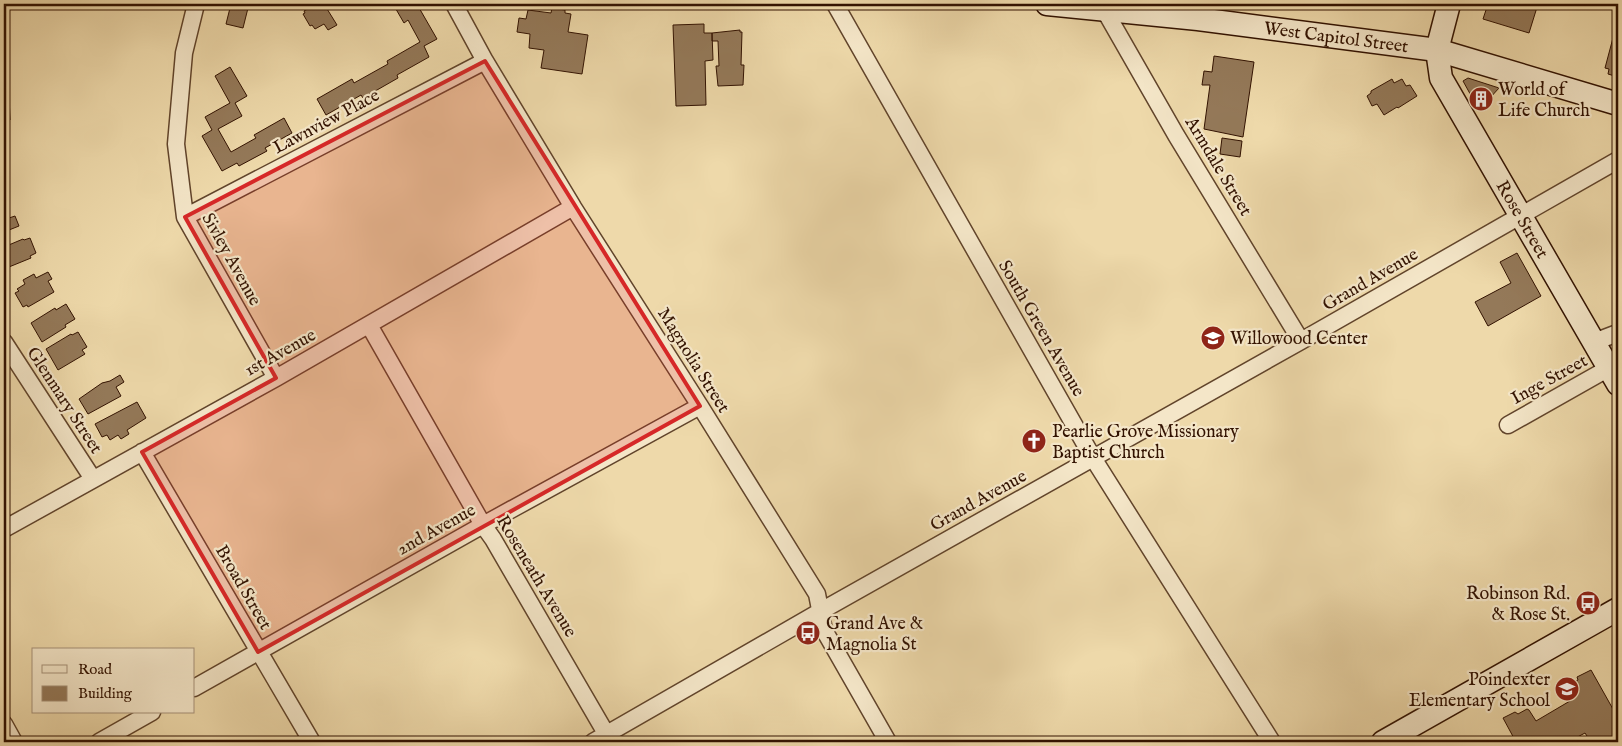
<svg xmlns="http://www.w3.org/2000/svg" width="1622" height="746" font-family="'IM FELL English',serif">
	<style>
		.building { fill: #947959; stroke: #321201 }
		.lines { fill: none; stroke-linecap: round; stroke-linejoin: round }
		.street-casing { stroke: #61442b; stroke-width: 19 }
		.secondary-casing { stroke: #321201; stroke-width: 25 }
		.street { stroke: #f4e6c8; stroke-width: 16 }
		.secondary { stroke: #f4e6c8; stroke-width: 22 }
		.marked { fill: #d62828; fill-opacity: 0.2; stroke: #d62828; stroke-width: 4; stroke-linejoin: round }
		.labels { text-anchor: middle; stroke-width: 4.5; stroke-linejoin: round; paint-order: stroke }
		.street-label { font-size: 18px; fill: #321201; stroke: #f4e6c8 }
		.poi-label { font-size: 18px; fill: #321201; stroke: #f4e6c8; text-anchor: start }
	</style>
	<rect width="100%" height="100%" fill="#eed9aa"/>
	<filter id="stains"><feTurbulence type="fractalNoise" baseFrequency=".004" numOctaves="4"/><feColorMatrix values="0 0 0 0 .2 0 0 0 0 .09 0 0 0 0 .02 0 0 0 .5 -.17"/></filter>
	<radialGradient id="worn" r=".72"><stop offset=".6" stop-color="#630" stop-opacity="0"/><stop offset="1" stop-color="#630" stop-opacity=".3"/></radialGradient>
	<path class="building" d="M231 4H249L243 28 226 24Z
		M312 4H324L337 25 328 30 324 24 315 29 312 25 310 26 303 14 305 13 304 11 313 6Z
		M393 4H411L414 8 418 6 437 39 424 46 429 57 397 75 398 78 363 98 361 95 326 115 317 99 352 79 354 83 388 64 387 61 420 42 408 20 404 23Z
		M1488 4H1538L1529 33 1483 19Z
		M552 8 565 10V13L571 14 568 32 588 35 582 74 541 68 544 50 529 48 530 34 517 32 519 18 526 19 528 10 551 13Z
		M4 19 9 20 8 35H4Z
		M1618 19V77L1608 74 1609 69 1605 68Z
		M704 24V33H712L713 60 705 61 706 105 676 106 673 25Z
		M740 30V32H742L741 65H744L743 85 718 86 716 66H719L718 41H712V33Z
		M1214 56 1254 62 1243 137 1204 129 1210 85H1202L1204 71 1212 72Z
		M230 67 247 96 235 103 242 116 218 129 231 152 256 138 254 135 284 118 292 133 265 148 267 151 239 166 237 163 222 171 202 136 212 130 205 117 230 103 215 76Z
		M1468 78 1499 88 1479 110 1463 81Z
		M1392 79 1394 83 1402 79 1406 86 1410 85 1417 96 1398 108 1397 107 1384 115 1377 104 1372 106 1367 96 1371 93V91Z
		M9 95 10 120 4 121V96Z
		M1222 138 1242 141 1240 157 1220 154Z
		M4 205 9 218 15 216 19 226 4 232Z
		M30 238 36 253 30 256 31 258 4 269V247L23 239 24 240Z
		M1517 253 1541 296 1488 326 1475 302 1511 283 1500 262Z
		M48 272 52 279 48 281 54 292 28 307 27 305 23 307 15 293 19 291 17 289 25 284 23 280 34 274 36 278Z
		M66 304 75 319 65 325 66 327 42 342 31 323 55 308 56 310Z
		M78 332 87 347 82 350 85 354 58 370 46 349 71 334 72 335Z
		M120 375 124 382 116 387 121 396 88 414 79 399 102 383 110 381Z
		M137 402 146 418 127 430 129 434 121 439 118 435 110 440 107 435 102 437 95 424Z
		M1591 670 1618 718V742H1591L1585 733 1568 742H1516L1503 718 1515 712 1518 714 1527 709 1529 710 1536 721 1575 698 1569 687 1570 685 1578 680 1577 677Z"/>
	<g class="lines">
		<defs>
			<path id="street" d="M196 4 184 53 176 144 185 217 276 378
				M454 4 485 61 573 207 700 406 817 594 824 630 888 742
				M835 4 1093 458 1272 742
				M1105 11 1176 135 1301 341
				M1198 19 1199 4
				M185 217 485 61
				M369 325 483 525 493 539 611 742
				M4 342 93 479
				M1594 342 1615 334 1618 335
				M1508 425 1609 368
				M142 452 312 742
				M4 529 276 378 573 207
				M194 688 483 525 700 406
				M4 724 14 742
				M99 742 152 712
				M593 742 821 611 1301 341 1618 160"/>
			<g id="secondary">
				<path id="s1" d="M1047 4 1198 19 1437 50 1618 104"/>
				<path id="s2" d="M1449 4 1437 50 1441 78 1618 384"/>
				<path d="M1383 742 1618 609"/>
			</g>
		</defs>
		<use href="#street" class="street-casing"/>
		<use href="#secondary" class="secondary-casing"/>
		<use href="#street" class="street"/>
		<use href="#secondary" class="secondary"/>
	</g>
	<path class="marked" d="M485 61 700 406 258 652 142 452 276 378 185 217Z"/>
	<defs>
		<symbol id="building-disc" viewBox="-11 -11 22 22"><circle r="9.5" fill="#8f2418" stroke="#f4e6c8"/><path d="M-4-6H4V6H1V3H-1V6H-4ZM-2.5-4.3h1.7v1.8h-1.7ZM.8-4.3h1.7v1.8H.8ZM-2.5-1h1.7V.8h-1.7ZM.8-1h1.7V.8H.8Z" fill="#fff"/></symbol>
		<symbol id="school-disc" viewBox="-11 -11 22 22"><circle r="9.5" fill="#8f2418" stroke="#f4e6c8"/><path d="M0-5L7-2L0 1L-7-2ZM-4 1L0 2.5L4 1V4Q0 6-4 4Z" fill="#fff"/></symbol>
		<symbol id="church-disc" viewBox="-11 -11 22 22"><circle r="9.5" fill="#8f2418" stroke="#f4e6c8"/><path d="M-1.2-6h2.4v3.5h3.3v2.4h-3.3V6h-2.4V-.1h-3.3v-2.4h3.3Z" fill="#fff"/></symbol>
		<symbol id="bus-disc" viewBox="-11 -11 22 22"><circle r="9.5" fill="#8f2418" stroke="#f4e6c8"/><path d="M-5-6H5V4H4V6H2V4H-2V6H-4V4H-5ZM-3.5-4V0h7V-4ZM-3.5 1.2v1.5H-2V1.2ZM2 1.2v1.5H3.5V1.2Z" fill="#fff"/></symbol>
	</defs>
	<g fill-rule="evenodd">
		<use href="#building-disc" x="1467" y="85" width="28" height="28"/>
		<use href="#school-disc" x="1199" y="324" width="28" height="28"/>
		<use href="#church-disc" x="1020" y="427" width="28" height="28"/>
		<use href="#bus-disc" x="1574" y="589" width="28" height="28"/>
		<use href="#bus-disc" x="794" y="619" width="28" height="28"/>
		<use href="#school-disc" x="1553" y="675" width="28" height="28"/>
	</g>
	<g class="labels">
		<g class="street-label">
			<text dy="6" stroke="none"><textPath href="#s1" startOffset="291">West Capitol Street</textPath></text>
			<text transform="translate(326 121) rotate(-28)" y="6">Lawnview Place</text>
			<text transform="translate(1219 166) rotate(59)" y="6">Armdale Street</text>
			<text dy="6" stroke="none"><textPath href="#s2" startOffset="239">Rose Street</textPath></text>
			<text transform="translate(232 259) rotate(61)" y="6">Sivley Avenue</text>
			<text transform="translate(1370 279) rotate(-30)" y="6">Grand Avenue</text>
			<text transform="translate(1042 328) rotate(60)" y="6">South Green Avenue</text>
			<text transform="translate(280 352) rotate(-29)" y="6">1st Avenue</text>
			<text transform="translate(694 360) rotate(58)" y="6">Magnolia Street</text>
			<text transform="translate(1549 379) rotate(-29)" y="6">Inge Street</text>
			<text transform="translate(65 400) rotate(57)" y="6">Glenmary Street</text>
			<text transform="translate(978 500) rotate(-29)" y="6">Grand Avenue</text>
			<text transform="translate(436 529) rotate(-29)" y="6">2nd Avenue</text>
			<text transform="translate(537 576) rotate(59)" y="6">Roseneath Avenue</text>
			<text transform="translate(244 587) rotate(60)" y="6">Broad Street</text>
		</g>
		<g class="poi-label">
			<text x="1498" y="95">World of<tspan x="1498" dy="21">Life Church</tspan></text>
			<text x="1230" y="344">Willowood Center</text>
			<text x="1052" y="437">Pearlie Grove Missionary<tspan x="1052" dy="21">Baptist Church</tspan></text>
			<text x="1570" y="599" text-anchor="end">Robinson Rd.<tspan x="1570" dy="21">&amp; Rose St.</tspan></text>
			<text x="826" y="629">Grand Ave &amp;<tspan x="826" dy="21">Magnolia St</tspan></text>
			<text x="1550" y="685" text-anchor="end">Poindexter<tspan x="1550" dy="21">Elementary School</tspan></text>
		</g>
	</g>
	<rect width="1622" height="746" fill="none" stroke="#eed9aa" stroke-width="20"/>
	<rect x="5" y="5" width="1612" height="736" fill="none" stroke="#321201" stroke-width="2.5"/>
	<rect x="10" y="10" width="1602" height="726" fill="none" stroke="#321201"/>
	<rect x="32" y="648" width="162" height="65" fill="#f4e6c8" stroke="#a69178"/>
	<rect x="42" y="665" width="25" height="8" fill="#f4e6c8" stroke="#a69178"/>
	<text x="78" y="674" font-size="15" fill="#321201">Road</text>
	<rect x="42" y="686" width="25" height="15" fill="#947959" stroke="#a69178"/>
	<text x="78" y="698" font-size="15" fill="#321201">Building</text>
	<rect width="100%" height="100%" filter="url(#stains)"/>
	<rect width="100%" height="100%" fill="url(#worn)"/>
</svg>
